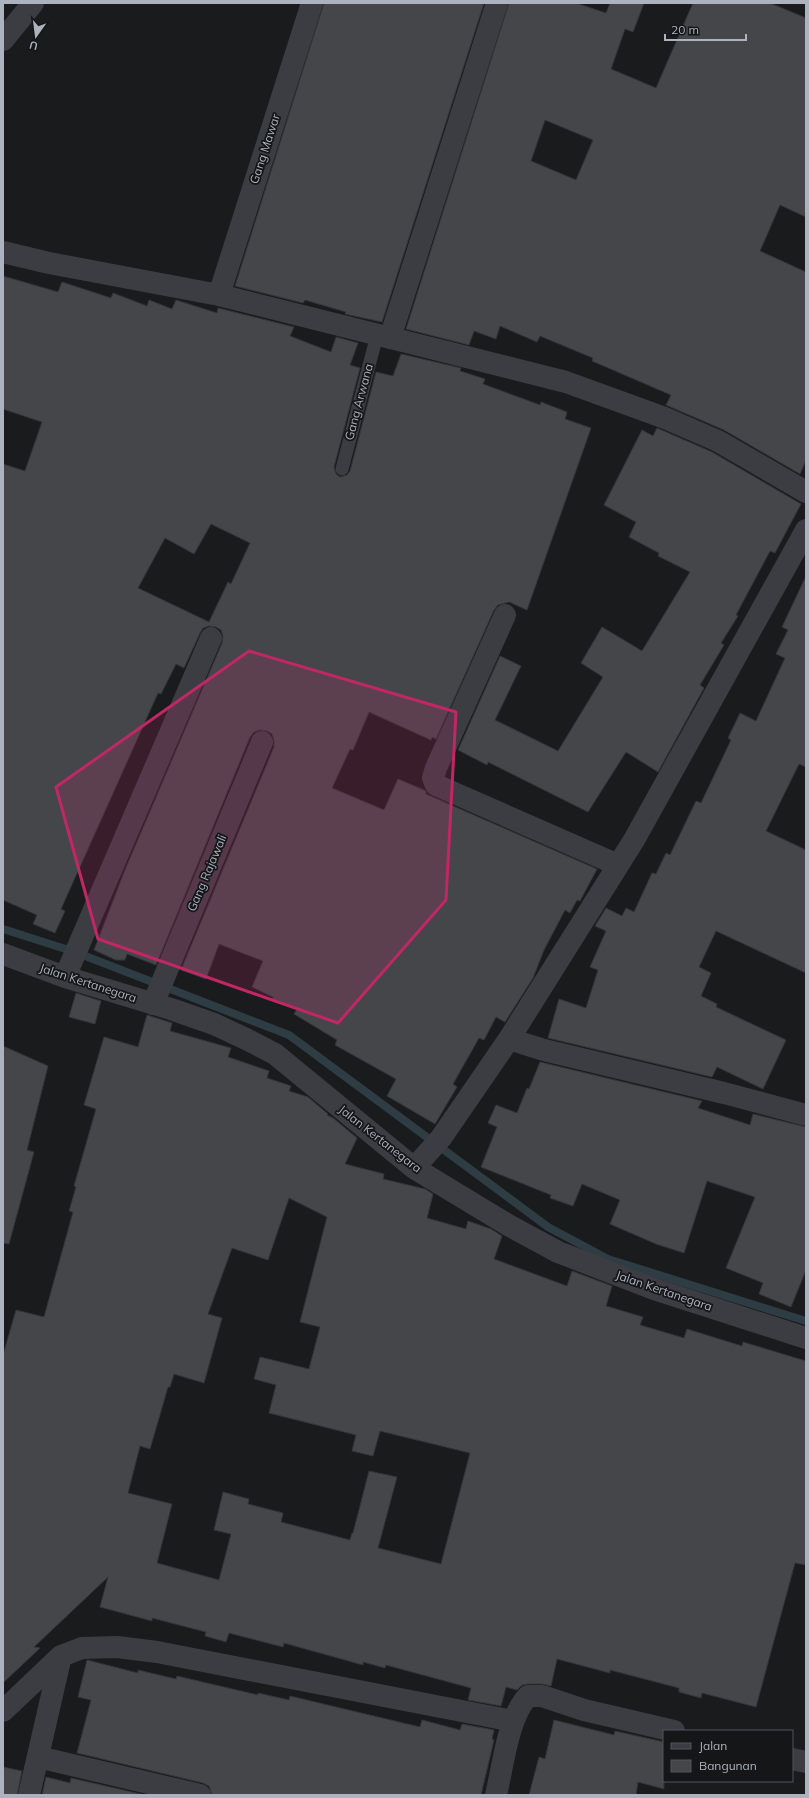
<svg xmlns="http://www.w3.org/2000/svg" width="809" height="1798" font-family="Mulish,sans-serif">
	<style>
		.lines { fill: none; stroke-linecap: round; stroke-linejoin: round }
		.stream { stroke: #2e3c43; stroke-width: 8 }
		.building { fill: #44464a; stroke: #34353a; fill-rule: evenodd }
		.service { stroke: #3b3d43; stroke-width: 13 }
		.minor { stroke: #3b3d43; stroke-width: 22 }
		.marked { fill: #c02865; fill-opacity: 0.2; stroke: #c02865; stroke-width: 3; stroke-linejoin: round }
		.labels { text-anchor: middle; stroke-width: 3.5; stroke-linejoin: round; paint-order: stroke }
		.street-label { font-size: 12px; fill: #acb3be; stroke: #151618 }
	</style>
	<rect width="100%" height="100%" fill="#1a1b1d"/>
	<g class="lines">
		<path class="stream" d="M3 929 75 952 289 1035 548 1227 608 1259 806 1321"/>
	</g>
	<path class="building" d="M324 3H484L382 322 345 314 346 312 305 300 303 303 235 286Z
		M509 3H576L606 13 610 3H644L633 32 625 29 611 69 656 88 693 3H770L806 18V217L780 205 760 251 806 272V460L800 474 724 430 666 405 671 395 592 361 593 358 540 336 537 342 500 326 496 339 474 331 469 345 406 329ZM545 120 593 140 576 180 531 161Z
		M3 276 58 292 62 282 111 298 113 293 147 306 149 300 172 309 176 300 217 313 218 308 294 327 290 336 331 352 336 337 358 343 350 365 360 368 334 467 336 474 340 477 347 475 350 471 376 372 393 376 401 354 461 368 460 371 485 379 483 384 540 405 541 402 567 412 565 419 591 428 527 610 509 602 498 605 494 610 436 739 432 737 431 740 369 712 353 750 350 749 332 788 384 810 398 779 426 791V794L597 869 580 901 577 900 570 913 565 910 544 950 533 978 505 1022 496 1017 484 1040 479 1038 453 1084 457 1087 435 1124 387 1096 396 1079 335 1045 337 1040 294 1014 297 1009 273 999V997L252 987 263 961 219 944 206 979 181 970 274 747V740L272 734 267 731 260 730 254 732 250 737 156 965 127 954 125 960H116L94 950 125 870 222 643 223 636 221 630 216 627 209 626 203 628 200 633 184 668 176 664 161 694 158 693 61 909 65 911 55 933 33 924 37 915 3 900V464L25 471 42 422 3 409ZM211 524 250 543 231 584 228 582 209 622 138 588 165 538 194 554Z
		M657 428 712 452 801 504 775 553 770 551 736 615 738 616 721 643 724 645 700 685 704 688 658 772 626 752 588 812 488 762 487 765 458 750 500 656 521 666 495 720 558 751 603 677 581 663 602 627 642 651 690 572 658 556 659 553 629 537 636 522 604 505 642 430 653 436Z
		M806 576V767L799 764 766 831 806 850V973L716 931 699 967 711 973 701 996 717 1004 716 1007 786 1040 763 1089 717 1067 712 1077 548 1038 559 999 586 1008 598 970 590 967 606 931 595 926 606 908 622 916 626 908 634 912 652 873 656 874 666 853 670 855 696 801 701 803 731 740 728 738 740 713 756 721 785 658 776 654 788 630 782 627Z
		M76 993 101 1001 95 1024 69 1017Z
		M147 1015 172 1023 170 1031 231 1048 228 1057 269 1071 267 1078 291 1086 289 1091 308 1097 328 1114 327 1115 333 1118 357 1138 345 1164 384 1174 383 1179 425 1189 433 1194 427 1218 466 1229 468 1221 491 1229 502 1236 494 1259 567 1286 572 1271 612 1286 606 1306 643 1317 640 1325 684 1338 687 1329 742 1346 743 1342 806 1361V1565L795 1563 756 1707 702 1693 701 1698 679 1692V1688L610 1670V1673L557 1659 551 1686 542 1684H528L522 1685 517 1690 506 1687 501 1706 468 1700 471 1688 386 1665 385 1668 363 1662V1665L284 1643 283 1647 229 1633 226 1642 205 1636 206 1632 152 1618V1621L100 1607 108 1577 34 1647 40 1648 3 1683V1355L16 1310 44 1317 73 1212 69 1211 76 1187 74 1186 96 1109 84 1105 104 1037 138 1047ZM289 1198 327 1217 300 1322 320 1327 309 1369 260 1357 254 1379 276 1385 269 1413 356 1435 352 1451 373 1456 380 1431 470 1453 441 1564 378 1548 397 1477 369 1471 353 1533H352L350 1540 281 1522 283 1513 248 1504 249 1499 223 1492 214 1530 231 1534 219 1580 157 1563 172 1504 128 1493 140 1446 150 1449 168 1387H170L174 1374 204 1383 222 1318 208 1314 232 1248 268 1260Z
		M3 1046 48 1066 27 1150 34 1152 9 1244 3 1243Z
		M540 1062 702 1101 698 1108 750 1125 753 1114 806 1127V1270L791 1307 759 1294 763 1283 726 1268 755 1197 707 1181 684 1253 656 1244 610 1224 620 1200 582 1184 573 1206 550 1198 551 1195 481 1167 497 1127 488 1123 496 1105 517 1113 527 1088 529 1089Z
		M87 1660 138 1673V1670L176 1679 177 1676 258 1695V1693L289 1700 290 1696 420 1727 422 1720 460 1730 462 1724 494 1730 492 1739 494 1740 481 1795H212L209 1786 203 1783 77 1753 91 1700 78 1697Z
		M554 1720 614 1735 615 1731 664 1742V1789L638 1782 636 1795H529L539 1757 545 1759Z
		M3 1767 22 1771 17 1795H3Z
		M46 1777 70 1783 71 1778 145 1795H42Z"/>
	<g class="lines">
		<path class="service" d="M342 469 377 335"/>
		<path class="minor" d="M3 40 33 3
			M3 252 49 263 219 295 566 382 665 418 718 441 806 492
			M219 295 312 3
			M390 338 497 3
			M505 615 436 768 433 778 436 785 618 865
			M3 954 65 977 171 1009 214 1024 246 1039 275 1054 414 1168 510 1226 558 1252 654 1289 806 1338
			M65 977 211 638
			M153 1004 262 742
			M509 1039 544 1050 724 1093 806 1115
			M414 1168 441 1138 509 1039 634 840 806 530
			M3 1711 61 1656 82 1648 117 1647 157 1652 513 1721
			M38 1757 200 1795
			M792 1759 806 1762
			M29 1795 61 1656
			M496 1795C503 1766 508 1717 528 1696H542L584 1710 674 1731"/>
	</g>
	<path class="marked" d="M249 651 456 712 446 900 338 1023 98 939 56 787Z"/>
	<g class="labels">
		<g class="street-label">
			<text transform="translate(265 149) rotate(-72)" y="4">Gang Mawar</text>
			<text transform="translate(359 402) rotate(-75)" y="4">Gang Arwana</text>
			<text transform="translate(207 873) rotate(-67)" y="4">Gang Rajawali</text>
			<text transform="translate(88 983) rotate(18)" y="4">Jalan Kertanegara</text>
			<text transform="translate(380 1139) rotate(38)" y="4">Jalan Kertanegara</text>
			<text transform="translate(664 1291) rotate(19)" y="4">Jalan Kertanegara</text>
		</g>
	</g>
	<rect width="809" height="1798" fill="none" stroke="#acb3be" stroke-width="8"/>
	<rect x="663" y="1730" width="130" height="52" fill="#151618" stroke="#51555a"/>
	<rect x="671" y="1743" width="20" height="6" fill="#3b3d43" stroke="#51555a"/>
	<text x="699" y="1750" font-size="12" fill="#acb3be">Jalan</text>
	<rect x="671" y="1760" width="20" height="12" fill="#44464a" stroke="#51555a"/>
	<text x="699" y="1770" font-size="12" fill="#acb3be">Bangunan</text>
	<g transform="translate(36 36) rotate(194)" stroke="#151618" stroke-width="3" paint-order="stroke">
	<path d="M0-3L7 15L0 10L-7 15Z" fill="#acb3be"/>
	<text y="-6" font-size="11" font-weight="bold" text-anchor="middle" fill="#acb3be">U</text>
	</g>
	<path d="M665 34v6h81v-6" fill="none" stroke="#acb3be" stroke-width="2"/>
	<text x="671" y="34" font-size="12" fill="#acb3be" stroke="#151618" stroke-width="3" paint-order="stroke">20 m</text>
</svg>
